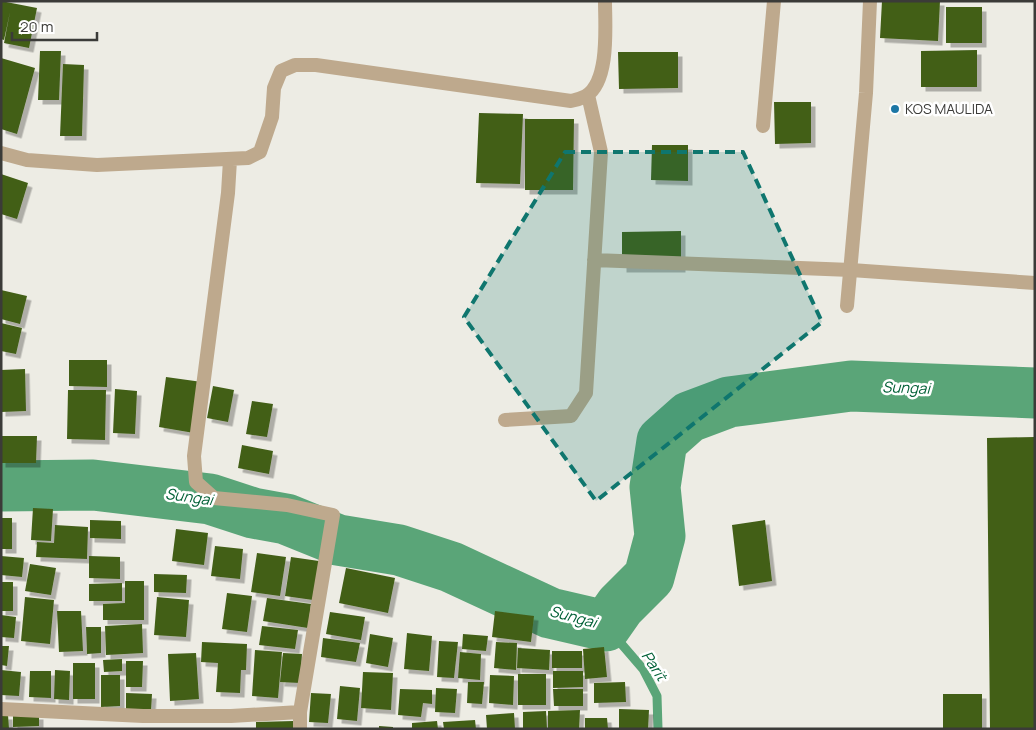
<svg xmlns="http://www.w3.org/2000/svg" width="1036" height="730" font-family="Manrope,sans-serif">
	<style>
		.lines { fill: none; stroke-linecap: round; stroke-linejoin: round }
		.stream { stroke: #5aa578; stroke-width: 9 }
		.river { stroke: #5aa578; stroke-width: 51 }
		.building { fill: #425e18; filter: url(#shadow) }
		.minor { stroke: #bea98d; stroke-width: 14 }
		.marked { fill: #0f766e; fill-opacity: 0.2; stroke: #0f766e; stroke-width: 4; stroke-dasharray: 10 6; stroke-linejoin: round }
		.poi-dot { fill: #1d77a5; stroke: #fff; stroke-width: 2 }
		.labels { text-anchor: middle; stroke-width: 5; stroke-linejoin: round; paint-order: stroke }
		.poi-label { font-size: 14px; fill: #3b3b38; stroke: #fff; text-anchor: start }
		.water-label { font-size: 15px; font-style: italic; fill: #006036; stroke: #fff }
	</style>
	<defs>
		<filter id="shadow"><feDropShadow dx="4.5" dy="4.5" stdDeviation="0" flood-color="#0004"/></filter>
	</defs>
	<rect width="100%" height="100%" fill="#edece4"/>
	<g class="lines">
		<path class="stream" d="M606 626 643 669 657 696 658 729"/>
		<path class="river" d="M1 486 93 485 210 499 253 513 286 519 338 540 399 550 451 567 550 613 606 626 620 606 649 577 660 536 655 487 662 441 689 417 729 402 851 386 1035 393"/>
	</g>
	<path class="building" d="M1 1 37 8 29 48 4 43 10 12 4 40 1 39Z
		M882 1H940L938 41 880 38Z
		M946 7H982V43H946Z
		M977 50V87H921V51Z
		M40 51H61L59 100H38Z
		M618 52H678V88L619 89Z
		M1 58 35 68 17 134 1 129Z
		M63 64 84 65 82 136H60Z
		M774 102H811V143L775 144Z
		M479 113 523 114 520 184 476 183Z
		M525 119H574L573 190H525Z
		M652 145H688V181L651 180Z
		M1 174 28 183 17 219 1 214Z
		M681 231V268H622V232Z
		M1 290 27 296 20 324 1 319Z
		M1 323 22 328 16 354 1 351Z
		M69 360H107V387L69 386Z
		M25 369 26 411 1 412V370Z
		M166 377 202 382 194 433 159 427Z
		M213 386 234 390 228 422 207 418Z
		M115 389 137 391 135 434 113 433Z
		M68 390H106L105 440 67 439Z
		M252 401 273 404 267 437 246 434Z
		M1 436H37L36 463H1Z
		M1035 437V729H990L987 438Z
		M242 445 273 451 269 474 238 468Z
		M33 508 53 509 51 541 31 540Z
		M1 518H12V549H1Z
		M90 520 121 521V539L90 538Z
		M765 520 772 581 739 586 732 525Z
		M55 525 88 527 87 559 36 557 37 542 54 543Z
		M176 529 208 533 204 565 172 561Z
		M215 546 243 549 240 579 211 576Z
		M257 553 286 557 280 596 251 592Z
		M1 556 24 558 22 577 1 575Z
		M89 556 120 557V579L89 578Z
		M291 557 319 561 313 600 285 596Z
		M30 564 56 568 51 595 25 591Z
		M346 568 395 578 388 613 339 603Z
		M154 574 187 575 186 593 154 592Z
		M125 581H144V620H103V604L125 603Z
		M1 582H13V611H1Z
		M122 583V601H89V584Z
		M227 593 252 596 247 632 222 629Z
		M25 597 54 600 50 644 21 641Z
		M157 597 189 600 186 637 154 635Z
		M267 598 311 604 308 628 263 621Z
		M57 611H81L83 651 59 652Z
		M495 611 534 616 531 642 492 637Z
		M330 612 365 617 361 640 326 634Z
		M1 615 16 617 14 638 1 637Z
		M142 624 143 653 106 655 105 626Z
		M262 626 298 630 295 649 259 645Z
		M86 627H101V653L87 654Z
		M407 633 432 636 429 671 404 669Z
		M370 634 393 638 388 667 366 663Z
		M463 634 488 636 486 651 462 649Z
		M323 638 360 643 356 662 321 657Z
		M439 641 458 642 454 678 437 677Z
		M202 642 247 644 246 670H241L240 693 216 692 218 663 201 662Z
		M496 642 517 643 516 670 494 668Z
		M1 646H9L7 666 1 665Z
		M604 647 607 677 585 679 583 649Z
		M518 648 550 650 549 670 517 668Z
		M255 650 282 652 278 698 252 696Z
		M552 651H582V668H552Z
		M460 652 481 654 480 680 458 678Z
		M196 653 199 699 170 701 168 654Z
		M283 653 302 654 300 683 280 682Z
		M122 659V671L104 672 103 660Z
		M126 661H143L142 687H126Z
		M73 663H95V699H73Z
		M1 670 21 672 19 696 1 695Z
		M55 670 70 671 69 700 54 699Z
		M30 671H51V698L29 697Z
		M553 671H583V687L553 688Z
		M363 672 393 673 391 710 361 708Z
		M518 674H546V705H518Z
		M101 675H120V706L101 707Z
		M490 675 514 676 513 705 489 703Z
		M468 682H484L482 704 467 703Z
		M625 682 626 702 594 703V683Z
		M340 686 360 688 357 721 337 719Z
		M436 688 457 689 455 713 435 712Z
		M400 689 432 690V704L423 703 421 717 398 715Z
		M553 689H583V706H554Z
		M126 693 152 694 151 710 126 709Z
		M311 693 331 694 328 723 309 722Z
		M943 694H982V729H943Z
		M619 709 649 710 648 729H619Z
		M580 710 579 729H548V711Z
		M546 711 547 729H523V712Z
		M514 713 515 729H487L486 715Z
		M1 715H8L9 729H1Z
		M13 715H39V726L13 727Z
		M585 718H607L608 729H585Z
		M475 720 476 729H444L443 722Z
		M294 721V729H256V722Z
		M437 721 438 729H412V723Z
		M379 726 393 727V729H379Z"/>
	<g class="lines">
		<path class="minor" d="M763 126 774 1
			M1 153 27 160 97 165 248 158 260 152 272 117 274 88 281 71 295 65H316L571 101C576 100 582 98 586 96 610 81 605 25 605 1
			M230 160 228 193 194 456 196 482 214 498 287 505 333 515 300 712V729
			M594 260 851 270 1035 283
			M847 306 866 93 870 1
			M505 420 571 416 586 393 601 152 588 95
			M1 709 143 716H231L300 712"/>
	</g>
	<path class="marked" d="M565 152H743L822 322 596 501 464 317Z"/>
	<circle class="poi-dot" cx="895" cy="109" r="5"/>
	<g class="labels">
		<g class="poi-label">
			<text x="905" y="114">KOS MAULIDA</text>
		</g>
		<g class="water-label">
			<text transform="translate(906 388) rotate(2)" y="5">Sungai</text>
			<text transform="translate(189 497) rotate(8)" y="5">Sungai</text>
			<text transform="translate(573 617) rotate(15)" y="5">Sungai</text>
			<text transform="translate(654 666) rotate(56)" y="5">Parit</text>
		</g>
	</g>
	<rect width="1036" height="730" fill="none" stroke="#3b3b38" stroke-width="5"/>
	<path d="M12 32v8h85v-8" fill="none" stroke="#3b3b38" stroke-width="2.5"/>
	<text x="20" y="32" font-size="15" fill="#3b3b38" stroke="#ffffff" stroke-width="4" paint-order="stroke">20 m</text>
</svg>
